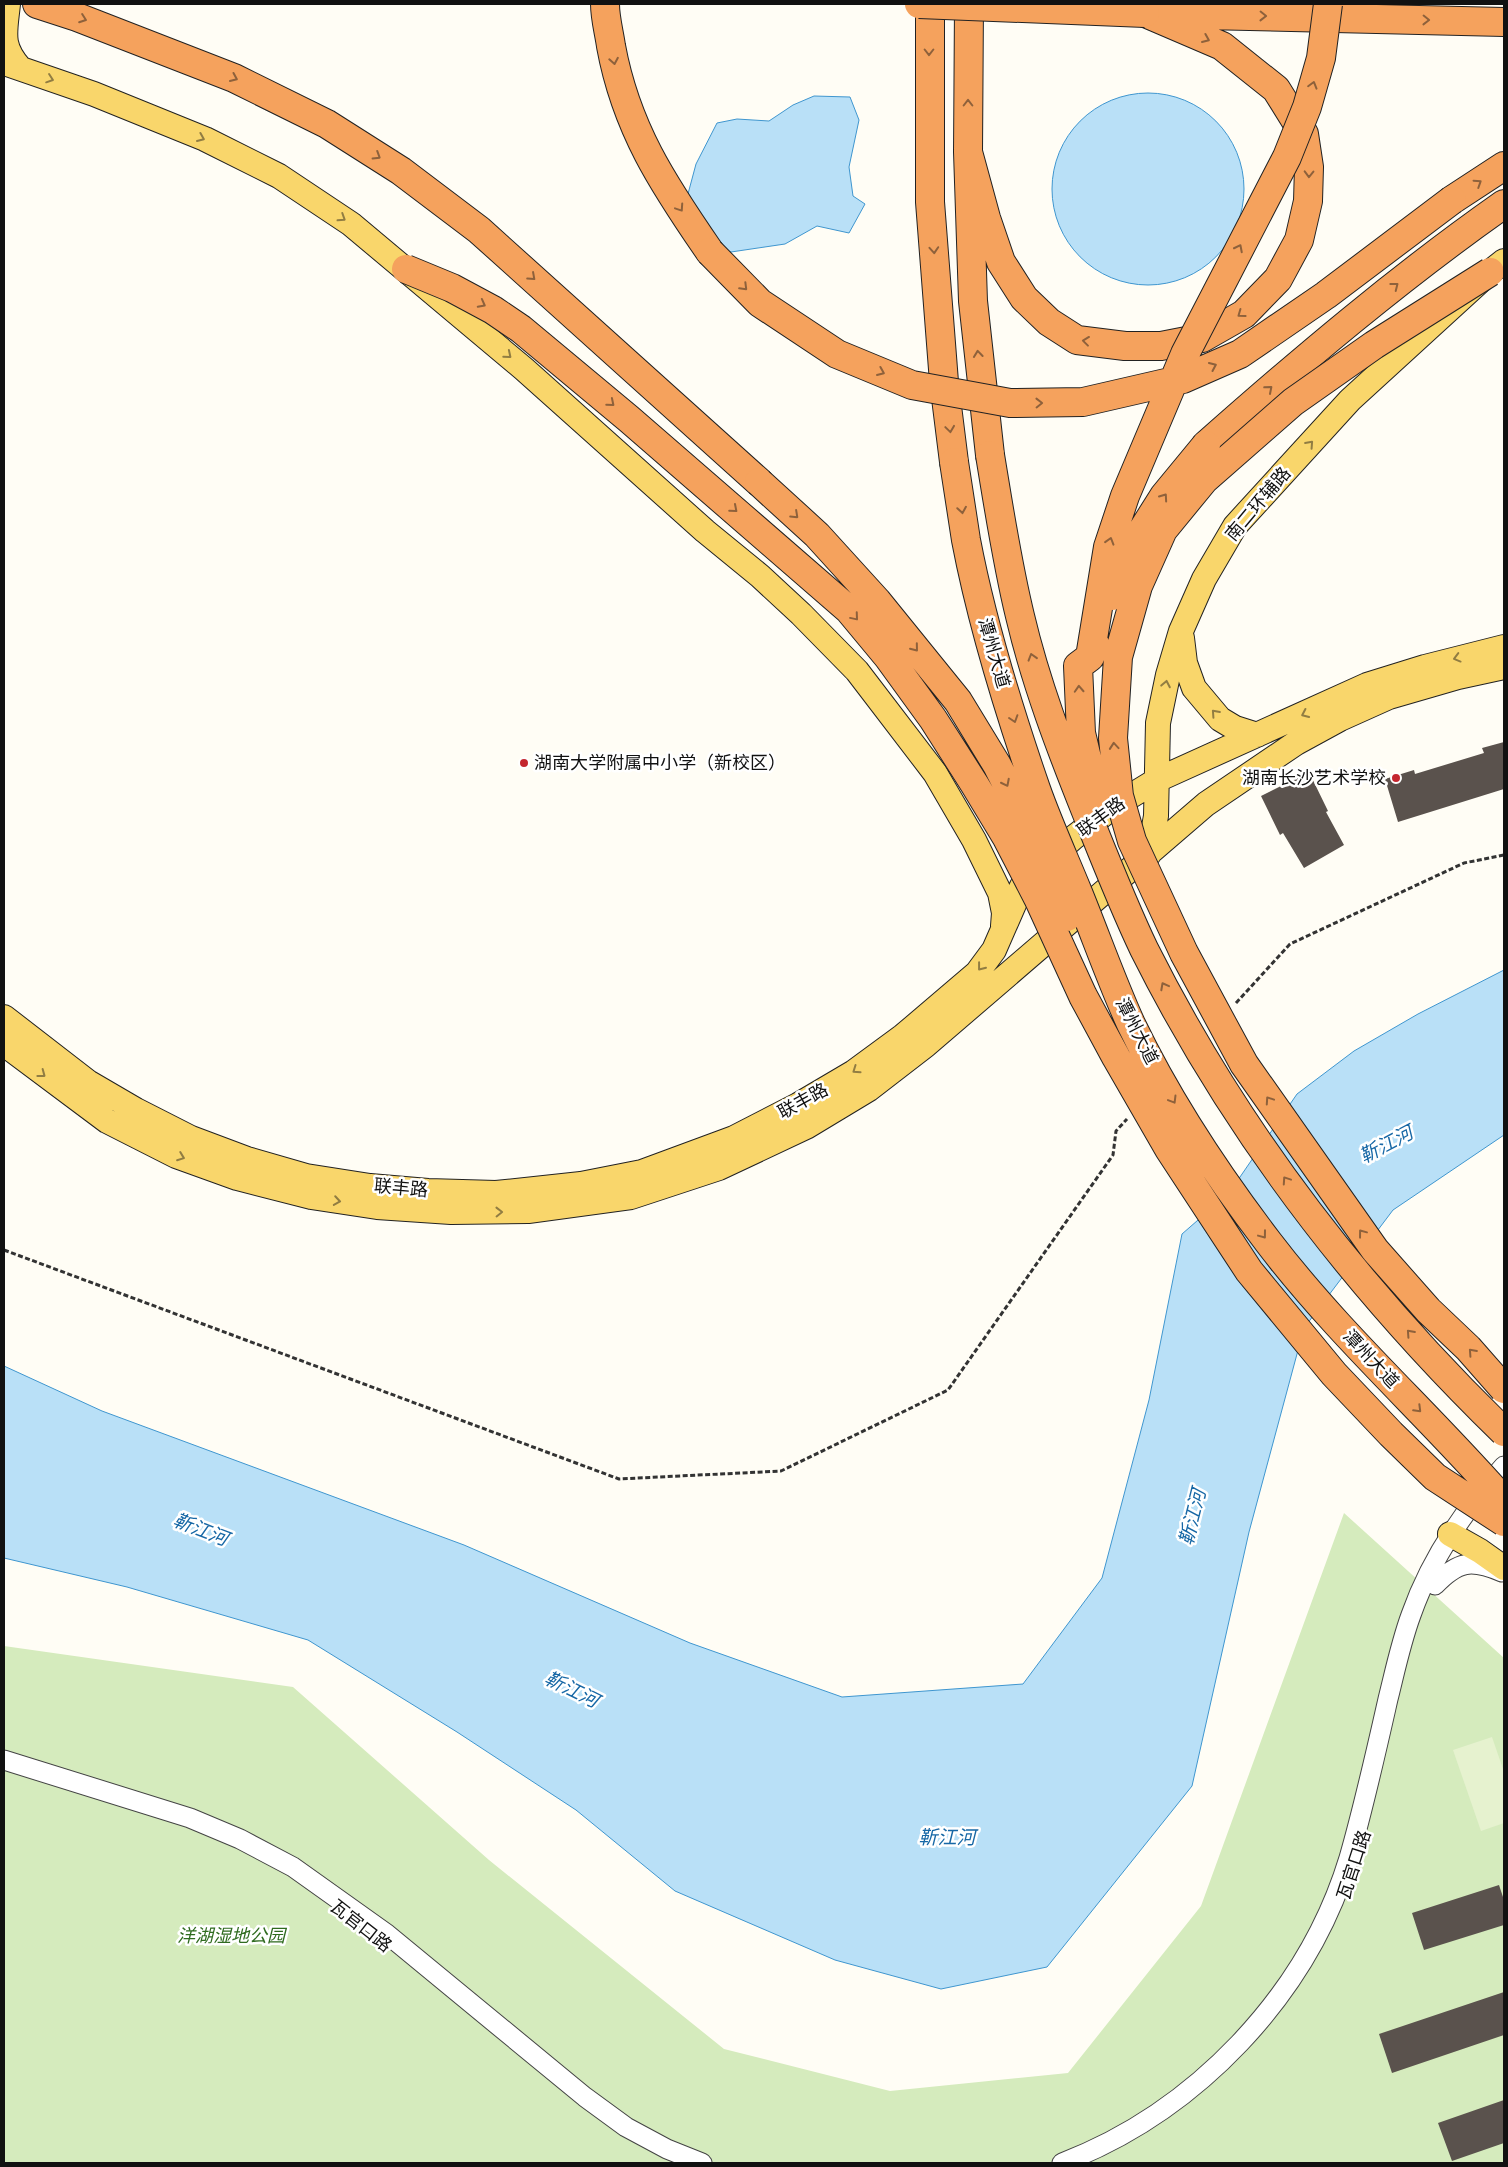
<svg xmlns="http://www.w3.org/2000/svg" width="1508" height="2167" font-family="'Noto Serif','Noto Sans SC',serif">
	<style>
		.green { fill: #d5ebbd }
		.pitch { fill: #e6f2cf }
		.water { fill: #b9e0f7; stroke: #3f96cf }
		.building { fill: #5a524d }
		.lines { fill: none; stroke-linecap: round; stroke-linejoin: round }
		.minor-casing { stroke: #444; stroke-width: 21 }
		.major-casing { stroke: #222; stroke-width: 26 }
		.highway-casing { stroke: #222; stroke-width: 30 }
		.path { stroke: #333; stroke-width: 3; stroke-dasharray: 5 2.5; stroke-linecap: butt }
		.minor { stroke: #fff; stroke-width: 19 }
		.major { stroke: #f9d66b; stroke-width: 24 }
		.highway { stroke: #f5a25d; stroke-width: 28 }
		.highway-bridge-casing { stroke: #222; stroke-width: 30; stroke-linecap: butt }
		.highway-bridge { stroke: #f5a25d; stroke-width: 28 }
		.oneway { stroke: #8e613b }
		.oneway2 { stroke: #917d42 }
		.poi-dot { fill: #c4262e; stroke: #fff; stroke-width: 2 }
		.labels { text-anchor: middle; stroke-width: 5; stroke-linejoin: round; paint-order: stroke }
		.street-label { font-size: 18px; fill: #111; stroke: #fff }
		.poi-label { font-size: 18px; fill: #111; stroke: #fff; text-anchor: start }
		.park-label { font-size: 18px; font-style: italic; fill: #2f6b1f; stroke: #fff }
		.water-label { font-size: 19px; font-style: italic; fill: #1768a6; stroke: #fff }
	</style>
	<rect width="100%" height="100%" fill="#fffdf5"/>
	<path class="green" d="M1344 1513 1504 1658V2163H4V1646L293 1687 489 1860 724 2049 890 2091 1068 2073 1201 1906Z"/>
	<path class="pitch" d="M1492 1737 1504 1772V1823L1481 1831 1453 1750Z"/>
	<path class="water" d="M1052 189a96 96 0 1 1 192 0a96 96 0 1 1-192 0Z
		M814 96 850 97 859 120 849 167 853 196 865 204 849 233 817 226 785 244 731 252 700 241 685 205 696 164 717 123 737 119 769 121 793 105Z
		M1504 970V1135L1393 1210 1304 1328 1249 1532 1192 1786 1047 1967 941 1989 835 1960 675 1891 576 1810 457 1732 308 1640 127 1587 4 1558V1366L102 1411 464 1545 690 1643 842 1697 1023 1684 1102 1578 1149 1400 1182 1234 1229 1193 1297 1094 1354 1051 1418 1014Z"/>
	<path class="building" d="M1504 742V789L1398 822 1385 779 1414 770 1415 774 1484 753 1482 748Z
		M1309 772 1328 811 1326 812 1344 845 1304 868 1283 833 1280 835 1261 796Z
		M1499 1885 1504 1900V1925L1424 1950 1412 1913Z
		M1504 1992V2035L1392 2073 1379 2034Z
		M1504 2100V2143L1452 2161 1438 2123Z"/>
	<g class="lines">
		<defs>
			<path id="minor" d="M1435 1585C1458 1561 1471 1559 1502 1572
				M4 1760 190 1818 240 1839 293 1867 387 1934 585 2097 626 2127 667 2149 702 2163
				M1062 2163C1195 2112 1307 1996 1349 1858 1364 1806 1376 1752 1388 1699 1395 1671 1401 1642 1411 1615 1431 1558 1464 1510 1504 1466"/>
			<path id="major" d="M8 4C5 33 0 45 20 68
				M4 63 94 94 205 139 279 176 351 224 524 369 705 531 760 576 801 614 857 671 935 773 974 840 1000 893 1004 913 1003 926
				M1182 638 1185 663 1194 688 1220 719 1235 728 1257 735
				M1149 854 1156 816 1158 723 1168 675 1181 631 1204 579 1235 526 1350 400 1490 272 1504 261
				M4 1017 88 1082 136 1110 191 1138 247 1159 306 1176 370 1186 428 1191 496 1193 581 1184 642 1172 734 1138 798 1105 854 1072 903 1036 977 973 994 950 1022 886 1036 871 1073 838 1113 807 1157 780 1367 685 1425 667 1504 647
				M4 1044 107 1121 176 1156 237 1178 311 1197 377 1207 451 1212 528 1211 631 1197 719 1168 806 1127 869 1089 926 1045 1206 804 1296 743 1340 719 1389 697 1458 677 1504 667
				M1450 1534 1480 1551 1504 1568"/>
			<path id="highway" d="M37 4 77 17 234 78 327 124 401 171 479 230 759 482
				M605 4C605 18 609 32 611 46 626 128 663 184 710 252
				M930 4V202L944 382 954 462
				M969 4 968 152 973 301 990 455
				M1159 14 1504 22
				M968 152 986 218 1001 262 1024 298 1049 322 1077 340 1125 346H1161L1202 338 1244 314 1278 279 1299 240 1308 201 1309 167 1304 134 1276 89 1222 46 1145 13
				M1452 200 1504 166
				M1206 445C1302 360 1400 277 1504 204"/>
		</defs>
		<use href="#minor" class="minor-casing"/>
		<use href="#major" class="major-casing"/>
		<use href="#highway" class="highway-casing"/>
		<path class="path" d="M1236 1003 1290 944 1464 863 1504 855
			M4 1250 619 1479 781 1471 948 1390 1113 1155 1116 1131 1127 1119"/>
		<use href="#minor" class="minor"/>
		<use href="#major" class="major"/>
		<use href="#highway" class="highway"/>
		<defs>
			<path id="highway-bridge" d="M919 4 1145 13
				M710 252 760 303 837 354 912 385 1010 403 1083 402 1183 379 1240 354 1326 295 1452 200
				M406 269 452 288 493 310 521 329 629 419 849 610 888 657 933 719 975 785 1007 838 1038 898 1083 996 1116 1057 1169 1149 1249 1271 1334 1374 1391 1434 1435 1477 1504 1522
				M1490 272 1374 345 1293 402 1204 480 1163 530 1138 586 1118 657 1113 738 1119 796 1132 841 1184 953 1244 1064 1375 1250 1428 1310 1468 1348 1504 1389
				M990 455C999 509 1007 563 1020 616 1036 684 1061 749 1087 814 1105 859 1123 905 1144 949 1234 1129 1360 1292 1504 1432
				M954 462C958 488 962 514 966 540 982 624 1008 708 1036 789 1048 823 1063 856 1077 890 1095 934 1111 980 1131 1024 1168 1101 1217 1175 1269 1243 1340 1336 1428 1414 1504 1501
				M759 482 817 535 877 601 958 701 997 765 1027 824 1067 917
				M1112 596 1128 553 1164 496 1206 445
				M1095 644 1090 657 1078 666 1081 733 1091 775 1100 804
				M1090 657 1108 547 1125 496 1185 354 1287 157 1307 107 1321 58 1328 4"/>
		</defs>
		<use href="#highway-bridge" class="highway-bridge-casing"/>
		<use href="#highway-bridge" class="highway-bridge"/>
	</g>
	<defs><path id="oneway-chevron" d="M-2-3.5L2.5 0L-2 3.5" fill="none" stroke-width="1.6" stroke-linecap="round" stroke-linejoin="round" transform="scale(1.25)"/></defs>
	<g class="oneway">
		<use href="#oneway-chevron" transform="translate(1263 16) rotate(1)"/>
		<use href="#oneway-chevron" transform="translate(83 19) rotate(20)"/>
		<use href="#oneway-chevron" transform="translate(1426 20) rotate(1)"/>
		<use href="#oneway-chevron" transform="translate(1206 39) rotate(23)"/>
		<use href="#oneway-chevron" transform="translate(929 52) rotate(90)"/>
		<use href="#oneway-chevron" transform="translate(614 61) rotate(80)"/>
		<use href="#oneway-chevron" transform="translate(234 78) rotate(24)"/>
		<use href="#oneway-chevron" transform="translate(1313 85) rotate(-74)"/>
		<use href="#oneway-chevron" transform="translate(968 103) rotate(-90)"/>
		<use href="#oneway-chevron" transform="translate(377 156) rotate(32)"/>
		<use href="#oneway-chevron" transform="translate(1309 174) rotate(91)"/>
		<use href="#oneway-chevron" transform="translate(1478 183) rotate(-33)"/>
		<use href="#oneway-chevron" transform="translate(680 208) rotate(56)"/>
		<use href="#oneway-chevron" transform="translate(1239 248) rotate(-63)"/>
		<use href="#oneway-chevron" transform="translate(934 250) rotate(86)"/>
		<use href="#oneway-chevron" transform="translate(532 277) rotate(42)"/>
		<use href="#oneway-chevron" transform="translate(1395 286) rotate(-38)"/>
		<use href="#oneway-chevron" transform="translate(744 287) rotate(45)"/>
		<use href="#oneway-chevron" transform="translate(482 304) rotate(28)"/>
		<use href="#oneway-chevron" transform="translate(1241 314) rotate(144)"/>
		<use href="#oneway-chevron" transform="translate(1086 341) rotate(-173)"/>
		<use href="#oneway-chevron" transform="translate(978 354) rotate(-96)"/>
		<use href="#oneway-chevron" transform="translate(1213 366) rotate(-24)"/>
		<use href="#oneway-chevron" transform="translate(881 372) rotate(23)"/>
		<use href="#oneway-chevron" transform="translate(1269 389) rotate(-41)"/>
		<use href="#oneway-chevron" transform="translate(611 403) rotate(40)"/>
		<use href="#oneway-chevron" transform="translate(1039 403) rotate(-1)"/>
		<use href="#oneway-chevron" transform="translate(950 429) rotate(82)"/>
		<use href="#oneway-chevron" transform="translate(1164 497) rotate(-55)"/>
		<use href="#oneway-chevron" transform="translate(734 509) rotate(41)"/>
		<use href="#oneway-chevron" transform="translate(962 510) rotate(81)"/>
		<use href="#oneway-chevron" transform="translate(795 515) rotate(43)"/>
		<use href="#oneway-chevron" transform="translate(1110 541) rotate(-73)"/>
		<use href="#oneway-chevron" transform="translate(855 617) rotate(50)"/>
		<use href="#oneway-chevron" transform="translate(915 648) rotate(51)"/>
		<use href="#oneway-chevron" transform="translate(1032 657) rotate(-107)"/>
		<use href="#oneway-chevron" transform="translate(1079 689) rotate(-93)"/>
		<use href="#oneway-chevron" transform="translate(1014 719) rotate(72)"/>
		<use href="#oneway-chevron" transform="translate(1114 746) rotate(-95)"/>
		<use href="#oneway-chevron" transform="translate(1006 783) rotate(63)"/>
		<use href="#oneway-chevron" transform="translate(1164 986) rotate(-118)"/>
		<use href="#oneway-chevron" transform="translate(1173 1100) rotate(59)"/>
		<use href="#oneway-chevron" transform="translate(1269 1100) rotate(-124)"/>
		<use href="#oneway-chevron" transform="translate(1286 1180) rotate(-124)"/>
		<use href="#oneway-chevron" transform="translate(1362 1233) rotate(-127)"/>
		<use href="#oneway-chevron" transform="translate(1263 1235) rotate(53)"/>
		<use href="#oneway-chevron" transform="translate(1410 1333) rotate(-132)"/>
		<use href="#oneway-chevron" transform="translate(1472 1352) rotate(-132)"/>
		<use href="#oneway-chevron" transform="translate(1418 1409) rotate(45)"/>
	</g>
	<g class="oneway2">
		<use href="#oneway-chevron" transform="translate(50 79) rotate(19)"/>
		<use href="#oneway-chevron" transform="translate(201 138) rotate(23)"/>
		<use href="#oneway-chevron" transform="translate(342 218) rotate(33)"/>
		<use href="#oneway-chevron" transform="translate(508 355) rotate(40)"/>
		<use href="#oneway-chevron" transform="translate(1310 444) rotate(-48)"/>
		<use href="#oneway-chevron" transform="translate(1457 658) rotate(165)"/>
		<use href="#oneway-chevron" transform="translate(1166 684) rotate(-79)"/>
		<use href="#oneway-chevron" transform="translate(1215 713) rotate(-132)"/>
		<use href="#oneway-chevron" transform="translate(1305 714) rotate(155)"/>
		<use href="#oneway-chevron" transform="translate(981 967) rotate(128)"/>
		<use href="#oneway-chevron" transform="translate(856 1070) rotate(145)"/>
		<use href="#oneway-chevron" transform="translate(42 1074) rotate(37)"/>
		<use href="#oneway-chevron" transform="translate(181 1157) rotate(21)"/>
		<use href="#oneway-chevron" transform="translate(337 1201) rotate(9)"/>
		<use href="#oneway-chevron" transform="translate(499 1212) rotate(-1)"/>
	</g>
	<g class="poi-dot">
		<circle cx="524" cy="763" r="5"/>
		<circle cx="1396" cy="778" r="5"/>
	</g>
	<g class="labels">
		<g class="street-label">
			<text transform="translate(1258 504) rotate(-50)" y="6">南二环辅路</text>
			<text transform="translate(994 653) rotate(74)" y="6">潭州大道</text>
			<text transform="translate(1101 817) rotate(-36)" y="6">联丰路</text>
			<text transform="translate(1137 1031) rotate(63)" y="6">潭州大道</text>
			<text transform="translate(803 1101) rotate(-29)" y="6">联丰路</text>
			<text transform="translate(401 1188) rotate(5)" y="6">联丰路</text>
			<text transform="translate(1371 1359) rotate(47)" y="6">潭州大道</text>
			<text transform="translate(1354 1865) rotate(-72)" y="6">瓦官口路</text>
			<text transform="translate(361 1926) rotate(38)" y="6">瓦官口路</text>
		</g>
		<g class="poi-label">
			<text x="534" y="769">湖南大学附属中小学（新校区）</text>
			<text x="1386" y="784" text-anchor="end">湖南长沙艺术学校</text>
		</g>
		<g class="park-label">
			<text x="231" y="1942">洋湖湿地公园</text>
		</g>
		<g class="water-label">
			<text transform="translate(1386 1144) rotate(-28)" y="7">靳江河</text>
			<text transform="translate(1192 1517) rotate(-76)" y="7">靳江河</text>
			<text transform="translate(201 1529) rotate(21)" y="7">靳江河</text>
			<text transform="translate(572 1689) rotate(26)" y="7">靳江河</text>
			<text x="947" y="1844">靳江河</text>
		</g>
	</g>
	<rect width="1508" height="2167" fill="none" stroke="#111111" stroke-width="10"/>
</svg>
